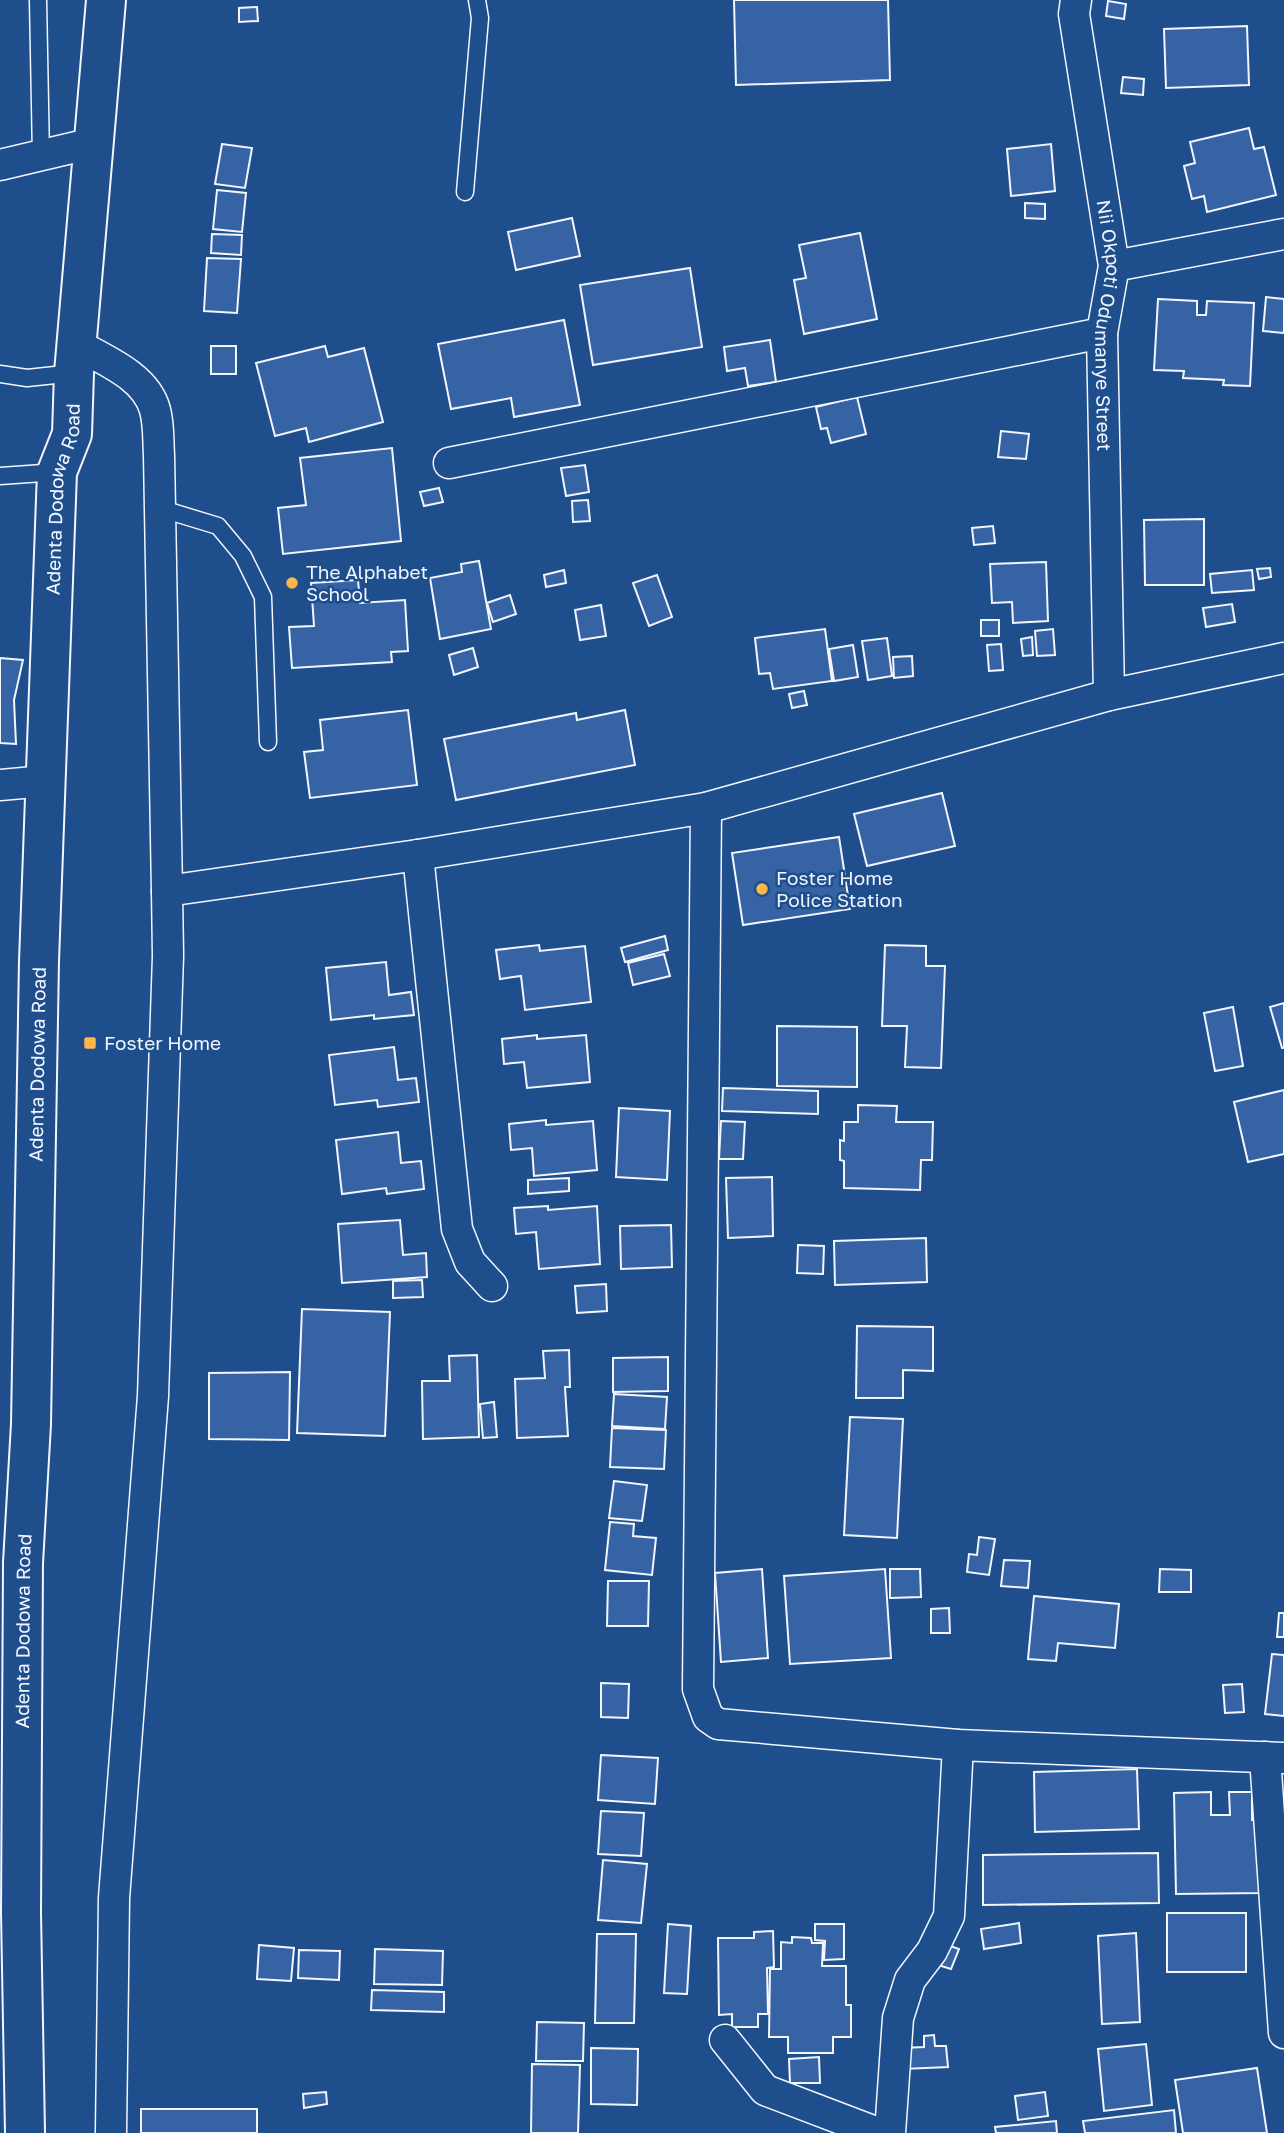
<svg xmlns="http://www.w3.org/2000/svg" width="1284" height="2133" font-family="'Golos Text',sans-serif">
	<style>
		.building { fill: #3563a3; stroke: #f2f6ff; stroke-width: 2 }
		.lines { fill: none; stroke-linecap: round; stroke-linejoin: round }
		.lane-casing { stroke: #f2f6ff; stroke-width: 19 }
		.street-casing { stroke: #f2f6ff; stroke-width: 33 }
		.primary-casing { stroke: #f2f6ff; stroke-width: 42 }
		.lane { stroke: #1f4e8c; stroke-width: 16 }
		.street { stroke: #1f4e8c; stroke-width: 30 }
		.primary { stroke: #1f4e8c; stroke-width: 38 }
		.poi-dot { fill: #ffb74d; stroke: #1f4e8c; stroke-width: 2.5 }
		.labels { text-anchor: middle; stroke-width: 5; stroke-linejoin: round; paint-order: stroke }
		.street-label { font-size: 19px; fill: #f2f6ff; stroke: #1f4e8c }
		.poi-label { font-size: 19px; fill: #f2f6ff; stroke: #1f4e8c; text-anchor: start }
	</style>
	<rect width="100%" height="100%" fill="#1f4e8c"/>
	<path class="building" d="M734 0H888L890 80 736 85Z
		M1108 1 1126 4 1124 19 1106 16Z
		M257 7 258 21 239 22V8Z
		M1247 26 1249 85 1166 88 1164 29Z
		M1123 77 1144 79 1143 95 1121 93Z
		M1249 128 1254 149 1264 147 1276 195 1207 212 1204 196 1192 199 1184 166 1195 163 1190 142Z
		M222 144 252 148 245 188 215 184Z
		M1051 144 1055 191 1011 196 1007 149Z
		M217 190 246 193 242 232 213 229Z
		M1025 203 1045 204V219L1025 218Z
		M572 218 580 256 516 270 508 232Z
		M860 233 877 319 804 334 794 280 806 278 799 245Z
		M212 234 242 235 241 255 211 253Z
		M207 258 241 259 237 313 204 311Z
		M690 268 702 347 593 365 580 285Z
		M1266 297 1284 299V333L1263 331Z
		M1158 299 1197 301V315H1206L1207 301 1254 303 1250 386 1223 385 1224 380 1183 378 1184 371 1154 370Z
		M564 320 580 405 514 417 511 398 451 409 438 344Z
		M770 340 776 382 748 386 745 368 727 371 724 347Z
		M211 346H236V374H211Z
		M325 346 328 357 364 348 383 422 309 442 306 428 275 436 256 363Z
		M857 397 866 434 831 443 827 428 821 429 816 407Z
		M1001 431 1029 434 1026 459 998 457Z
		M392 448 401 541 283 554 278 508 306 505 300 458Z
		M585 465 589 492 566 496 561 468Z
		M439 488 443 502 424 506 420 492Z
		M588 500 590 521 573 522 572 501Z
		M1204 519V585H1145L1144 520Z
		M993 526 995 543 974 545 972 528Z
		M479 561 491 629 440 639 430 578 462 572 461 564Z
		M1046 562 1048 621 1013 623 1012 602 992 603 990 564Z
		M1270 568 1271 577 1259 579 1257 569Z
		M564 570 566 583 546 587 544 575Z
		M1252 570 1254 590 1212 593 1210 574Z
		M657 575 672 617 649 626 633 583Z
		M358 580 360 603 405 600 408 651 391 652 392 662 292 668 289 627 314 626 311 583Z
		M510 595 516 614 493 622 487 603Z
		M1232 604 1235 622 1206 627 1203 608Z
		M601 605 606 636 580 640 575 610Z
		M981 620H999V636H981Z
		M825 629 832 681 773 689 770 673 759 674 755 638Z
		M1053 629 1055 655 1037 656 1035 631Z
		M1032 637 1033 655 1023 656 1021 639Z
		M887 638 892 676 868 680 862 641Z
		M1001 644 1003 670 989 671 987 645Z
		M853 645 858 677 834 681 829 649Z
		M473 648 478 667 454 675 449 655Z
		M912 656 913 676 894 678 893 657Z
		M0 658 23 660 14 700 16 744 0 743Z
		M804 691 807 705 792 708 789 694Z
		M408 710 417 785 310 798 304 752 323 750 320 720Z
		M625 710 635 765 456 800 444 739 576 713 577 720Z
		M942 793 955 846 867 866 854 814Z
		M839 837 850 909 743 925 732 853Z
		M665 936 668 950 625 962 621 948Z
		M539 945 540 951 585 946 591 1002 525 1010 521 976 500 979 496 950Z
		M885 945 926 946V966H945L941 1068 905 1067 907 1026H882Z
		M664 954 670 976 633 985 628 963Z
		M386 962 389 995 411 992 414 1015 374 1019V1015L331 1020 326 968Z
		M1284 1003V1048H1282L1270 1007Z
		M1233 1007 1243 1066 1215 1071 1204 1013Z
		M777 1026 857 1027V1087L777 1086Z
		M537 1035V1039L586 1035 590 1082 527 1088 524 1062 504 1064 502 1039Z
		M394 1047 398 1080 416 1078 419 1102 378 1107 377 1100 335 1105 329 1055Z
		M723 1088 818 1091V1114L722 1111Z
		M1284 1090V1154L1248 1162 1234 1102Z
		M858 1105 897 1106 896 1122H933L932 1160H921L920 1190 844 1188V1161L840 1160V1140L844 1141V1122H858Z
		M619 1108 670 1111 667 1180 616 1177Z
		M546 1120V1125L593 1121 597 1170 534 1176 532 1148 511 1150 509 1124Z
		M721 1121 745 1122 743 1159H719Z
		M398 1132 401 1163 421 1161 424 1189 387 1194 386 1188 342 1194 336 1140Z
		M772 1177 773 1236 728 1238 726 1178Z
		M569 1178V1191L528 1194V1180Z
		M548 1206V1210L597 1206 600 1264 539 1269 536 1232 516 1234 514 1208Z
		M400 1220 403 1255 426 1253 427 1277 342 1283 338 1224Z
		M671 1225 672 1267 621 1269 620 1226Z
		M926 1238 927 1282 835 1285 834 1241Z
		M798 1245 824 1246 823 1274 797 1273Z
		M422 1280 423 1297 393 1298V1281Z
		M606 1284 607 1311 577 1313 575 1286Z
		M302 1309 390 1312 385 1436 297 1433Z
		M857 1326 933 1327V1371L903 1370V1398H856Z
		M569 1350 570 1387H565L568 1436 517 1438 515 1379 545 1378 543 1351Z
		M477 1355 479 1437 423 1439 422 1381H450L449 1356Z
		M668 1357V1391L613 1392V1358Z
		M290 1372 289 1440 209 1439V1373Z
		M614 1394 667 1397 665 1429 612 1426Z
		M494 1402 497 1437 483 1438 480 1404Z
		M850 1417 903 1419 897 1538 844 1535Z
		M612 1428 666 1430 664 1469 610 1467Z
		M614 1481 647 1485 642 1521 609 1518Z
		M610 1522 634 1524 633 1536 656 1538 652 1575 605 1570Z
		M979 1537 995 1539 989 1575 967 1572 969 1554 977 1555Z
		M1004 1560 1030 1561 1028 1588 1001 1586Z
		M762 1569 768 1658 721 1662 715 1573Z
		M885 1569 891 1658 790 1664 784 1576Z
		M890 1569H920L921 1597 890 1598Z
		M1160 1569 1191 1570V1592H1159Z
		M608 1581H649L648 1626H607Z
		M1034 1596 1119 1604 1115 1648 1058 1643 1056 1661 1028 1659Z
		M949 1608 950 1633H931V1609Z
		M1279 1613H1284V1637H1277Z
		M1272 1654 1284 1655V1716L1265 1714Z
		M601 1683 629 1684 628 1718 601 1717Z
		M1242 1684 1244 1712 1225 1713 1223 1685Z
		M601 1755 658 1758 655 1804 598 1800Z
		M1137 1769 1139 1829 1035 1832 1034 1772Z
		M1211 1792V1815H1230L1229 1792H1252V1820H1260L1261 1893 1176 1894 1174 1793Z
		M601 1811 644 1813 641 1856 598 1854Z
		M1158 1853 1159 1903 983 1905V1855Z
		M603 1860 647 1864 641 1923 598 1920Z
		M1167 1913H1246V1972H1167Z
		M1019 1923 1021 1943 984 1949 981 1929Z
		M668 1924 691 1926 687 1994 664 1993Z
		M815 1924H844V1959L824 1960 825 1941 815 1940Z
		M773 1931 774 1967 767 1968 768 2014H758V2027H732V2014L719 2015 718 1938H754V1932Z
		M1136 1933 1140 2022 1102 2024 1098 1936Z
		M597 1934H636L634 2023H595Z
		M792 1937 811 1938 812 1943H823L822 1966H846V2005H851V2037H833V2053H788V2037H769L770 1969H781V1942L792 1943Z
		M939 1942 959 1949 951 1969 932 1963Z
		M259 1945 294 1948 291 1981 257 1979Z
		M375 1949 443 1951 442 1985 374 1984Z
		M299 1950 340 1951 339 1980 298 1978Z
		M372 1990 444 1992V2012L371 2010Z
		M537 2022 584 2023 583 2061H536Z
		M934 2035 935 2046H946L948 2067 903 2069 902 2048 924 2047V2036Z
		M1146 2044 1152 2105 1104 2111 1098 2049Z
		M591 2048 638 2049 637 2105 591 2104Z
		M819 2057 820 2083H790L789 2059Z
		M532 2064 580 2065 578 2133H531Z
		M1257 2068 1267 2133H1183L1175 2080Z
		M326 2092 327 2104 304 2108 303 2094Z
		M1045 2092 1048 2116 1018 2120 1015 2096Z
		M141 2109H257V2133H141Z
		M1174 2110 1176 2133H1085L1083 2121Z
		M1056 2121 1057 2133H996L995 2127Z"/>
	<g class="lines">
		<defs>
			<path id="lane" d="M38 0 41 157
				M465 192 480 18 477 0
				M0 374 27 378 74 373
				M0 476 57 472
				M159 508 218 526 243 556 263 597 268 742"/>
			<g id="street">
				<path id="s1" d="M1076 0 1074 14 1114 266 1102 333 1109 695"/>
				<path d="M0 165 93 143"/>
				<path d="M1114 266 1284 234"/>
				<path d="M76 344C104 360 146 376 155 410 159 424 158 441 159 455L167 891"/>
				<path d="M449 463 1102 333"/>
				<path d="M0 785 45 781"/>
				<path d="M706 808 698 1689 708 1717 718 1724 958 1745 1284 1758"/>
				<path d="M418 855 457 1229 470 1262 492 1286"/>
				<path d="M1265 1757 1284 2033"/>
				<path d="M725 2040 765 2090 878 2133"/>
				<path d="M111 2133 114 1898 153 1396 168 956 167 891 418 855 706 808 1109 695 1284 658"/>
				<path d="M890 2133 898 2018 910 1980 932 1951 949 1916 958 1745"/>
			</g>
			<g id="primary">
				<path id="s2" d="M25 2133 21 1913 23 1563 31 1424 39 961 57 472 72 434 74 373 106 0"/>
			</g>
		</defs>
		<use href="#lane" class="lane-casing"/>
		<use href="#street" class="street-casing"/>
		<use href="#primary" class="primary-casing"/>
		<use href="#lane" class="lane"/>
		<use href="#street" class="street"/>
		<use href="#primary" class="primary"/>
	</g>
	<g class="poi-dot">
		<circle cx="292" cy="583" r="7"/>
		<circle cx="762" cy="889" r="7"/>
		<rect x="83" y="1036" width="14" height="14" rx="3.5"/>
	</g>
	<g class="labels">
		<g class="street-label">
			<text dy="7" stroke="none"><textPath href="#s1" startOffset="329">Nii Okpoti Odumanye Street</textPath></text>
			<text dy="7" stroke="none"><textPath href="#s2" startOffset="1636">Adenta Dodowa Road</textPath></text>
			<text dy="7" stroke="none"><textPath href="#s2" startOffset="1069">Adenta Dodowa Road</textPath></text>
			<text dy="7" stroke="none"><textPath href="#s2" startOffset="502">Adenta Dodowa Road</textPath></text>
		</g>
		<g class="poi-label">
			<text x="306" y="579">The Alphabet<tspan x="306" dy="22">School</tspan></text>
			<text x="776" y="885">Foster Home<tspan x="776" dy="22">Police Station</tspan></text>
			<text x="104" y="1050">Foster Home</text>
		</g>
	</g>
</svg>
